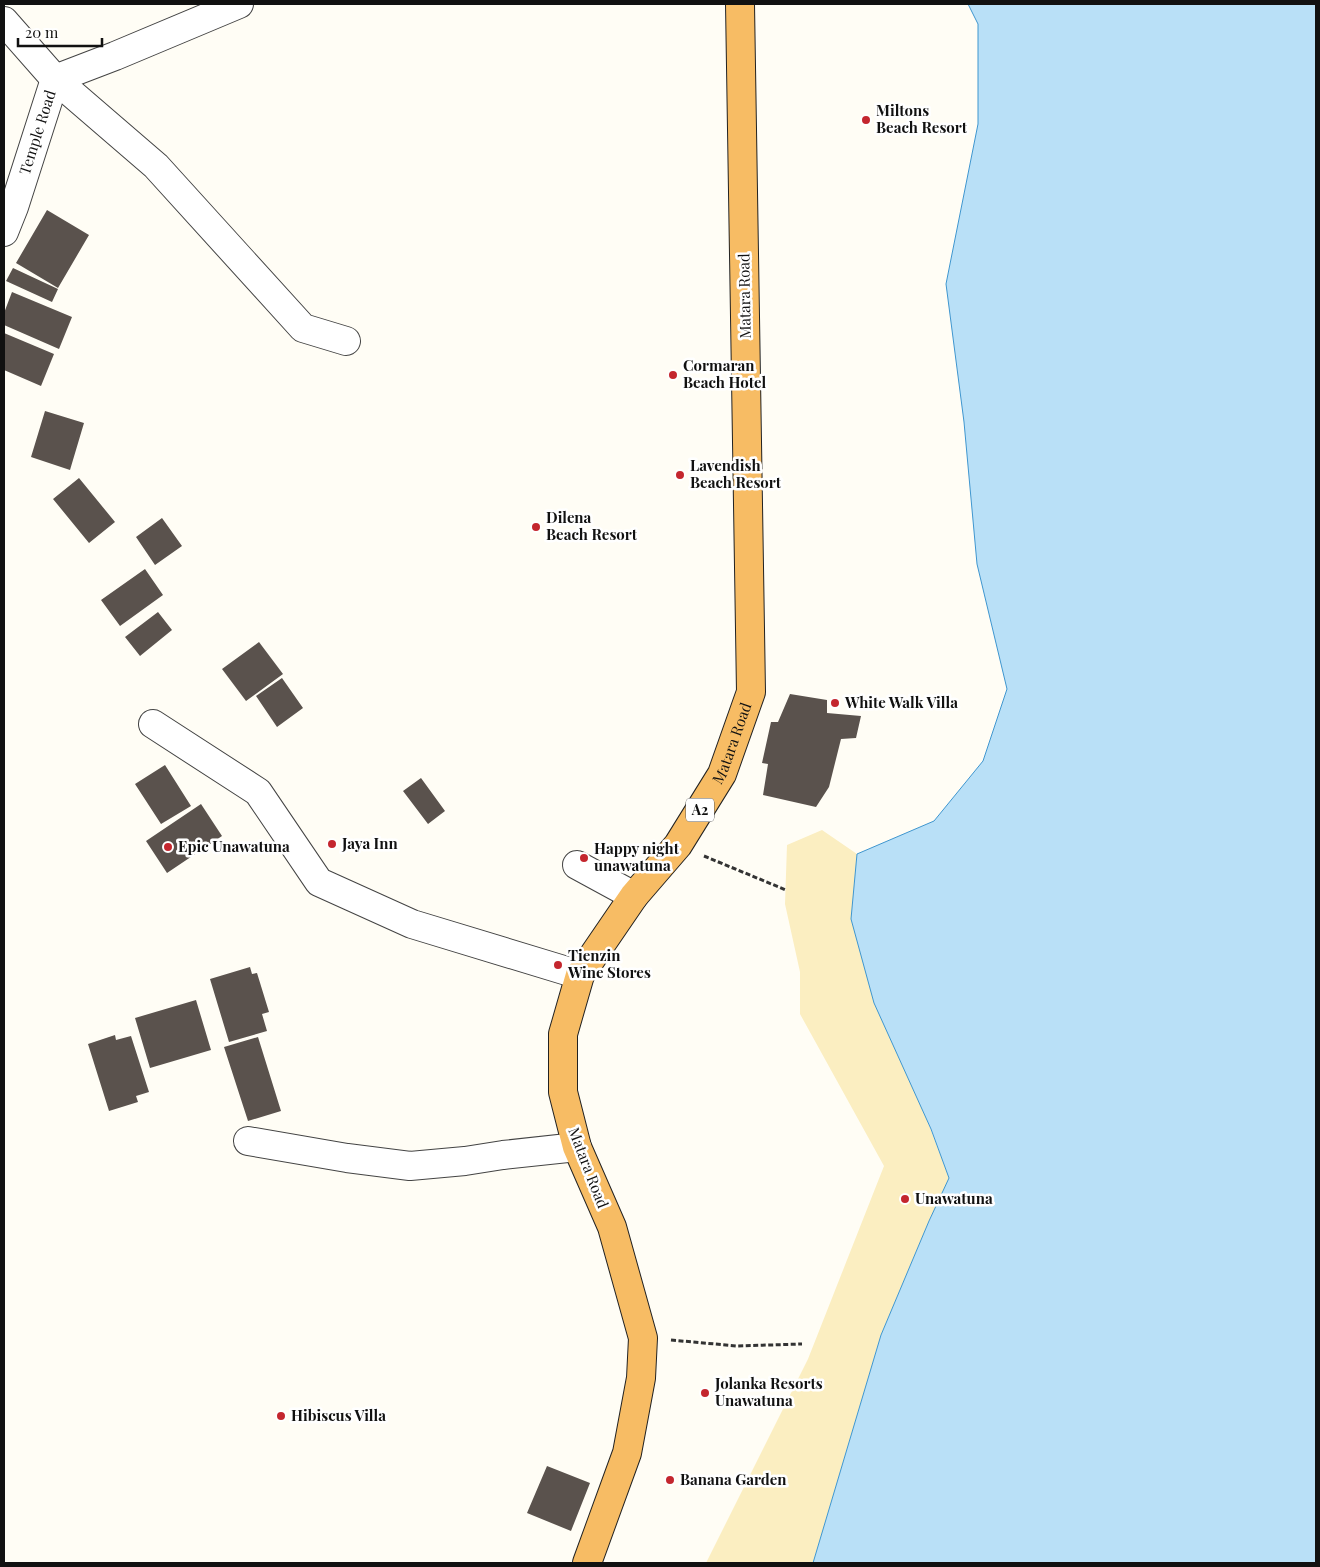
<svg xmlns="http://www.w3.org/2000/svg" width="1320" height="1567" font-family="'Playfair Display',serif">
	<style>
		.sand { fill: #fbeec1 }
		.water { fill: #b9e0f7; stroke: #3f96cf }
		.building { fill: #5a524d }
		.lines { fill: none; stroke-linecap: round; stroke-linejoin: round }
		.minor-casing { stroke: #444; stroke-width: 30 }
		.trunk-casing { stroke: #222; stroke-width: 30 }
		.path { stroke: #333; stroke-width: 3; stroke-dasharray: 5 2.5; stroke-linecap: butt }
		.minor { stroke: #fff; stroke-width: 28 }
		.trunk { stroke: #f7bc64; stroke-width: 28 }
		.poi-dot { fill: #c4262e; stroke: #fff; stroke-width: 2 }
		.labels { text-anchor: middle; stroke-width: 5; stroke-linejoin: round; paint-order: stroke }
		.shield { fill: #fff; stroke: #585858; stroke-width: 1 }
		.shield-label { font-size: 14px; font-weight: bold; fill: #111 }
		.poi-label { font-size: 15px; font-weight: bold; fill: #111; stroke: #fff; text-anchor: start }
		.street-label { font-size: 15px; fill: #111; stroke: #fff }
	</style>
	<rect width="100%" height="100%" fill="#fffdf5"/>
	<path class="sand" d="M822 830 857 854 851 919 949 1178 929 1221 881 1335 813 1563H706L808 1359 884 1166 800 1014V972L785 904 787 845Z"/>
	<path class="water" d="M968 4H1316V1563H813L881 1335 929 1221 949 1178 931 1129 874 1003 851 919 857 854 934 821 983 761 1007 689 977 564 964 422 946 284 978 124V24Z"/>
	<path class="building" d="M47 210 89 235 58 288 16 263Z
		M13 268 58 289 52 302 6 281Z
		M12 292 72 317 59 349 4 325V313Z
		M4 333 54 354 41 386 4 370Z
		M45 411 84 423 70 470 31 457Z
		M79 478 115 522 89 543 53 499Z
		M162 518 182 546 155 565 136 537Z
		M145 569 163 595 120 626 101 600Z
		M158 612 172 630 140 656 125 637Z
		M259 642 283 674 246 701 222 669Z
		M282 678 303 708 277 727 256 696Z
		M790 694 827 700V713L861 716 856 738 841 739 829 787 816 807 763 795 768 764 762 763 771 722H778Z
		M165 765 191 806 161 824 135 784Z
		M421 778 445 811 428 824 403 791Z
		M201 804 222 836 167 873 146 841Z
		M250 967 252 974 257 973 269 1012 262 1014 267 1031 229 1042 210 979Z
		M196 1000 211 1050 150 1068 135 1018Z
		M115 1035 116 1040 131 1036 149 1092 136 1096 138 1102 109 1111 88 1044Z
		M258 1037 281 1111 248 1121 224 1047Z
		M547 1466 590 1483 571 1531 527 1513Z"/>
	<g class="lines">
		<defs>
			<g id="minor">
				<path d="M4 21 55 79 156 166 303 328 346 341"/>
				<path id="s1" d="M4 232 14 207 55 79 115 56 239 4"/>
				<path d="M153 724 258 792 319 882 412 924 580 975"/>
				<path d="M577 865 634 896"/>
				<path d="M248 1141 347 1158 410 1166 465 1161 503 1155 577 1147"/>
			</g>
			<g id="trunk">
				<path id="s2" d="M587 1563 627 1453 641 1378 643 1338 612 1227 577 1147 563 1092V1034L580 975 634 896 678 845 722 774 751 692 740 4"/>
			</g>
		</defs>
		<use href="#minor" class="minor-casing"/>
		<use href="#trunk" class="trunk-casing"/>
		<path class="path" d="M704 856 786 890
			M671 1340 737 1346 802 1344"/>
		<use href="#minor" class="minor"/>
		<use href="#trunk" class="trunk"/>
	</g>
	<g class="poi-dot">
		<circle cx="866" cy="120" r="5"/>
		<circle cx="673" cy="375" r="5"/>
		<circle cx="680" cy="475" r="5"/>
		<circle cx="536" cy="527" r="5"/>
		<circle cx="835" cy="703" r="5"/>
		<circle cx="332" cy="844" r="5"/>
		<circle cx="168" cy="847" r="5"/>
		<circle cx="584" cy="858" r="5"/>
		<circle cx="558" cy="965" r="5"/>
		<circle cx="905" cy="1199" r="5"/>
		<circle cx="705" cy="1393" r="5"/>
		<circle cx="281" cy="1416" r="5"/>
		<circle cx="670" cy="1480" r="5"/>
	</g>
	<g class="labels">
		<rect class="shield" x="686" y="798.5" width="28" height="23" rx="4"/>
		<g class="shield-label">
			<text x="700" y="815">A2</text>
		</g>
		<g class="poi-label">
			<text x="876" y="116">Miltons<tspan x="876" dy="17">Beach Resort</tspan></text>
			<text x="683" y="371">Cormaran<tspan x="683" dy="17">Beach Hotel</tspan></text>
			<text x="690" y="471">Lavendish<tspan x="690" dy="17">Beach Resort</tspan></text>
			<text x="546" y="523">Dilena<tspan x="546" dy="17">Beach Resort</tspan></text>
			<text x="845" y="708">White Walk Villa</text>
			<text x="342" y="849">Jaya Inn</text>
			<text x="178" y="852">Epic Unawatuna</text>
			<text x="594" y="854">Happy night<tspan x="594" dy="17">unawatuna</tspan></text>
			<text x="568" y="961">Tienzin<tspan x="568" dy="17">Wine Stores</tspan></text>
			<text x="915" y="1204">Unawatuna</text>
			<text x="715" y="1389">Jolanka Resorts<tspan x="715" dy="17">Unawatuna</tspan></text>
			<text x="291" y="1421">Hibiscus Villa</text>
			<text x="680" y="1485">Banana Garden</text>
		</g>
		<g class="street-label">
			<text dy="5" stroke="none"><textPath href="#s1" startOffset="105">Temple Road</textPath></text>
			<text transform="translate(745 296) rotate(-91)" y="5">Matara Road</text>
			<text dy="5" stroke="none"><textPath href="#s2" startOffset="891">Matara Road</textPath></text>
			<text transform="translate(588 1168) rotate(69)" y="5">Matara Road</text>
		</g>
	</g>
	<rect width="1320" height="1567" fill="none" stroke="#111111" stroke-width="10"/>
	<path d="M18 38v8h84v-8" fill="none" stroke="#111111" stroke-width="2.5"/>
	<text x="25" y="38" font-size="15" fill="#111111" stroke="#ffffff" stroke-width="4" paint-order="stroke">20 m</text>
</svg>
